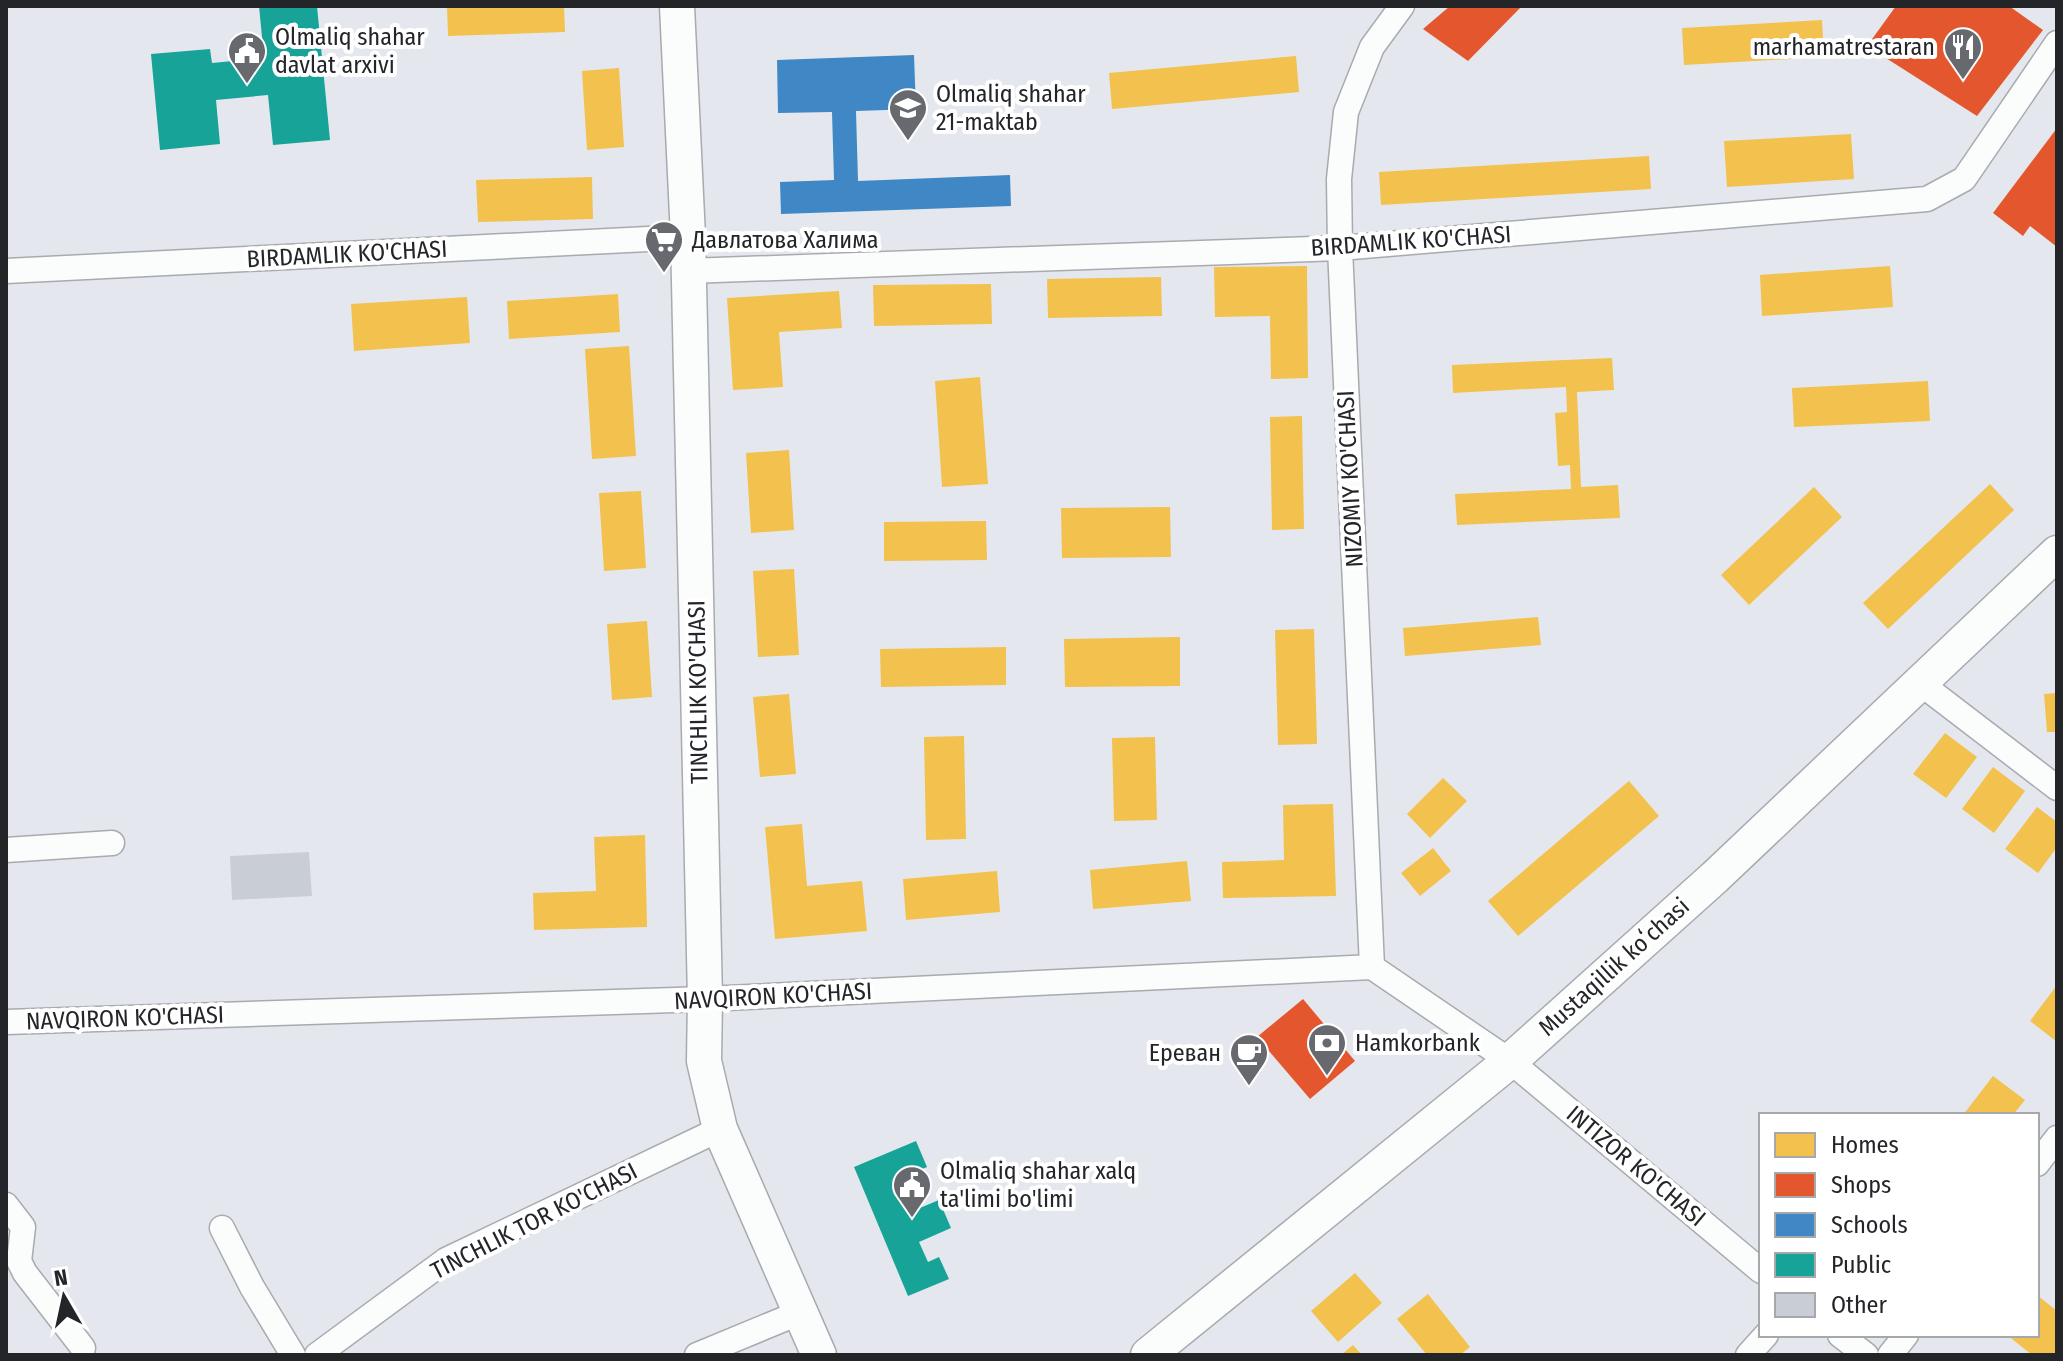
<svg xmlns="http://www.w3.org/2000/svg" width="2063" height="1361" font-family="'Fira Sans Condensed',sans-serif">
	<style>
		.homes { fill: #f2c14e }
		.shops { fill: #e4572e }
		.schools { fill: #3f88c5 }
		.public { fill: #17a398 }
		.building { fill: #c9ced6 }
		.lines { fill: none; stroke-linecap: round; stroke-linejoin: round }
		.minor-casing { stroke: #a8aaae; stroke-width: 27 }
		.secondary-casing { stroke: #a8aaae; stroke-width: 37 }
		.minor { stroke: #fbfcfc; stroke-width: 24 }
		.secondary { stroke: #fbfcfc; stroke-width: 34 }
		.labels { text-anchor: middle; stroke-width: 8; stroke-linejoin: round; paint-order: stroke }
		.poi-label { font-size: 24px; fill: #232529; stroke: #fff; text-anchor: start }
		.street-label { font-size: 24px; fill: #232529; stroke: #fff }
	</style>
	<rect width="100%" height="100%" fill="#e4e8ee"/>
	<path class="homes" d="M447 6H564L565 32 448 36Z
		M1822 20 1824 57 1684 65 1682 28Z
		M1296 56 1299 92 1112 109 1109 73Z
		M619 68 624 147 587 150 582 71Z
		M1851 134 1854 179 1727 187 1724 141Z
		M1649 156 1651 189 1381 205 1379 172Z
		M592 177 593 219 478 222 476 180Z
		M1307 266 1308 378 1271 379 1270 316 1215 317 1214 267Z
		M1890 266 1893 307 1762 316 1760 275Z
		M1161 277 1162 316 1048 318 1047 279Z
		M991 284 992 324 874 326 873 285Z
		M839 291 842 328 779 332 783 387 733 390 727 298Z
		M618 294 620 332 509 339 507 301Z
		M467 297 470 343 354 351 351 304Z
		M629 346 636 456 592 459 585 349Z
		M1612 358 1614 390 1577 392 1581 487 1618 485 1620 518 1457 525 1455 494 1571 489 1570 465 1558 466 1555 413 1567 412 1566 387 1453 393 1452 365Z
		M980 377 988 484 942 487 935 381Z
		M1928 381 1930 421 1794 427 1792 388Z
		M1302 416 1304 529 1272 530 1270 417Z
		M789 450 794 530 751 533 746 453Z
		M1990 484 2014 510 1888 629 1863 603Z
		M1814 487 1842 517 1749 605 1721 575Z
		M641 491 646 568 604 571 599 493Z
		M1170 507 1171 557 1062 558 1061 508Z
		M986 521 987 560 884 561V522Z
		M794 569 799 655 758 657 753 571Z
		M1538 617 1541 645 1405 656 1403 628Z
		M647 621 652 697 612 700 607 624Z
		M1314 629 1317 744 1278 745 1275 630Z
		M1180 637V686L1065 687 1064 639Z
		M1006 647V685L881 687 880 649Z
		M2057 693V732H2047L2044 694Z
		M789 694 796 774 760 777 753 697Z
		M1945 733 1977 757 1946 798 1913 774Z
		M964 736 966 839 926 840 924 737Z
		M1155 737 1157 820 1114 821 1112 738Z
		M1993 767 2025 791 1994 833 1962 809Z
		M1443 778 1467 801 1430 838 1407 814Z
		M1629 781 1659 816 1518 936 1488 901Z
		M1333 804 1336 896 1223 898 1222 862 1284 860 1283 805Z
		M2037 807 2057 822V847L2038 873 2005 849Z
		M802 824 807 886 862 881 867 931 775 939 765 827Z
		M645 835 647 927 534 930 533 893 596 891 594 837Z
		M1433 848 1451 871 1420 896 1401 873Z
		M1187 861 1191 901 1093 909 1090 870Z
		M997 871 1000 912 906 920 903 879Z
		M2057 985V1042L2030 1021Z
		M1993 1076 2025 1100 2013 1115H1963Z
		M1355 1273 1382 1303 1338 1342 1311 1311Z
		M1428 1294 1470 1347 1460 1355H1427L1397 1319Z
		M2037 1295 2057 1311V1355H2032L2007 1335H2037Z
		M1353 1345 1362 1355H1341Z"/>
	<path class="shops" d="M1450 6H1522L1468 61 1423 29Z
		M1896 6H2009L2043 30 1977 116 1867 46Z
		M2057 128V247L2030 226 2023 236 1993 213Z
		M1303 999 1355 1061 1310 1099 1257 1037Z"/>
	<path class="schools" d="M914 55 916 109 856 111 858 181 1010 175 1011 206 781 214 780 182 834 180 832 112 778 113 777 60Z"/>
	<path class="public" d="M259 6H317L330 140 273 145 268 95 216 100 220 144 160 150 151 54 210 49 212 63 264 58Z
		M916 1141 927 1167 901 1178 915 1210 939 1200 951 1228 919 1242 928 1262 939 1257 949 1279 908 1296 854 1167Z"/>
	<path class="building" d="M309 852 312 896 232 900 230 856Z"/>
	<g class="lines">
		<defs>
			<path id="minor" d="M6 271 688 237
				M688 271 1340 248 1927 199 1964 179 2057 43
				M1920 683 2057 788
				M6 850 112 843
				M1372 967 1340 248 1339 179 1346 112 1372 47 1402 6
				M6 1022 705 999 1372 967 1510 1061 1761 1271
				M2037 1164 2057 1138
				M6 1205 23 1227 19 1261 25 1273 83 1348
				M222 1228 252 1287 293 1355
				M1840 1335 1866 1355
				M317 1355 446 1260 720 1129
				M697 1355 801 1312
				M1748 1355 1766 1335
				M1890 1355 1906 1335"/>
			<path id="secondary" d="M677 6 688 237 705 999 704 1061 720 1129 819 1355
				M1148 1355 1510 1061 1715 877 2057 553"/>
		</defs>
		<use href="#minor" class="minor-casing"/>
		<use href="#secondary" class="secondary-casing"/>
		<use href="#minor" class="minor"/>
		<use href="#secondary" class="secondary"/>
	</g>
	<defs>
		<symbol id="restaurant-pin" viewBox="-11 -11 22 30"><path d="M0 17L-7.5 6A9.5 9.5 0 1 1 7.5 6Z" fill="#67696e" stroke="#fff"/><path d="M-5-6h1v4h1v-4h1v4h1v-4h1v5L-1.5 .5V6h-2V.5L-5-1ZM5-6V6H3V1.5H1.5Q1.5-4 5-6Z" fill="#fff"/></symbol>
		<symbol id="civic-pin" viewBox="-11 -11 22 30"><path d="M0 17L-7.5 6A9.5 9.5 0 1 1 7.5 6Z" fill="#67696e" stroke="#fff"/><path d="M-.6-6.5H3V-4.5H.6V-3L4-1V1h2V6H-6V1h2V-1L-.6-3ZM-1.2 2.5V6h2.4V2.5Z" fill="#fff"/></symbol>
		<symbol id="school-pin" viewBox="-11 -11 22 30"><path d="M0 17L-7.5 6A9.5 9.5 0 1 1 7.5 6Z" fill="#67696e" stroke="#fff"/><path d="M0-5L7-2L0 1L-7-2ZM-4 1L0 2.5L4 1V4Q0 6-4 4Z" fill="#fff"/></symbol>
		<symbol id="supermarket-pin" viewBox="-11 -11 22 30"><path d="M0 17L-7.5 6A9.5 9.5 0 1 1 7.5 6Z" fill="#67696e" stroke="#fff"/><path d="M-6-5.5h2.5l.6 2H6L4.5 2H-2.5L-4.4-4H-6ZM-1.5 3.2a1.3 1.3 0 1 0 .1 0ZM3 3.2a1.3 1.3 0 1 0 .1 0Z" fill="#fff"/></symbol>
		<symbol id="bank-pin" viewBox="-11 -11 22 30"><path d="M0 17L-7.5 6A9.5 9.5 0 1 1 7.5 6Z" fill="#67696e" stroke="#fff"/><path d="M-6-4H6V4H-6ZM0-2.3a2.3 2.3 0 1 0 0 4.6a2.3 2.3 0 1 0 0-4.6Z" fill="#fff"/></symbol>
		<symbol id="cafe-pin" viewBox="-11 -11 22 30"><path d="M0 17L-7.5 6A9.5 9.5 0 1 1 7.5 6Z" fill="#67696e" stroke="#fff"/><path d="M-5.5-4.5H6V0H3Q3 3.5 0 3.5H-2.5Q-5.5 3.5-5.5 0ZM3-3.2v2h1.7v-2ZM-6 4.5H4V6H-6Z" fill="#fff"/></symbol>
	</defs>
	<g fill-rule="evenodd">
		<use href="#restaurant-pin" x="1941" y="25" width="44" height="60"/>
		<use href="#civic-pin" x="225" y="29" width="44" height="60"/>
		<use href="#school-pin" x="886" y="86" width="44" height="60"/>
		<use href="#supermarket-pin" x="642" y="218" width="44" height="60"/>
		<use href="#bank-pin" x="1305" y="1021" width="44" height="60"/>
		<use href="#cafe-pin" x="1227" y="1031" width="44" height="60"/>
		<use href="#civic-pin" x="890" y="1163" width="44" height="60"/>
	</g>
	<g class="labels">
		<g class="poi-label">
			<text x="275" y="45">Olmaliq shahar<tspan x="275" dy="28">davlat arxivi</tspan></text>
			<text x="1935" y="55" text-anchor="end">marhamatrestaran</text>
			<text x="936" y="102">Olmaliq shahar<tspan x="936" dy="28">21-maktab</tspan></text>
			<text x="692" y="248">Давлатова Халима</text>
			<text x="1355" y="1051">Hamkorbank</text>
			<text x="1221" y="1061" text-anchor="end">Ереван</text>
			<text x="940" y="1179">Olmaliq shahar xalq<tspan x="940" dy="28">ta'limi bo'limi</tspan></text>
		</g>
		<g class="street-label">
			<text transform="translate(1411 241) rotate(-4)" y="8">BIRDAMLIK KO'CHASI</text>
			<text transform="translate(347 254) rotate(-3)" y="8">BIRDAMLIK KO'CHASI</text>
			<text transform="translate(1350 479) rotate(-93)" y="8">NIZOMIY KO'CHASI</text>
			<text transform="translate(698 692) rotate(-91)" y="8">TINCHLIK KO'CHASI</text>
			<text transform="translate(1614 967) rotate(-42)" y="8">Mustaqillik koʻchasi</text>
			<text transform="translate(773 996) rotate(-3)" y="8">NAVQIRON KO'CHASI</text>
			<text transform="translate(125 1018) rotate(-2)" y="8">NAVQIRON KO'CHASI</text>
			<text transform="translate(1636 1166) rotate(40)" y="8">INTIZOR KO'CHASI</text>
			<text transform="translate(534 1221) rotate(-27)" y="8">TINCHLIK TOR KO'CHASI</text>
		</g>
	</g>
	<rect width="2063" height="1361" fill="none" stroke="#232529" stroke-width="16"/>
	<rect x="1759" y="1113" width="280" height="224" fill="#ffffff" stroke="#a7a8a9" stroke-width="2"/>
	<rect x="1775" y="1133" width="40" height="24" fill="#f2c14e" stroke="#a7a8a9" stroke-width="2"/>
	<text x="1831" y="1153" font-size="24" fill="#232529">Homes</text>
	<rect x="1775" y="1173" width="40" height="24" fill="#e4572e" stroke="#a7a8a9" stroke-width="2"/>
	<text x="1831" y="1193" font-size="24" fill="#232529">Shops</text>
	<rect x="1775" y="1213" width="40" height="24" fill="#3f88c5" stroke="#a7a8a9" stroke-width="2"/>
	<text x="1831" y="1233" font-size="24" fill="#232529">Schools</text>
	<rect x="1775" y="1253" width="40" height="24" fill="#17a398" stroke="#a7a8a9" stroke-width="2"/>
	<text x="1831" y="1273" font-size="24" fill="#232529">Public</text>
	<rect x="1775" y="1293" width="40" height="24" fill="#c9ced6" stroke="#a7a8a9" stroke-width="2"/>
	<text x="1831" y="1313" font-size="24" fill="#232529">Other</text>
	<g transform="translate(64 1297) rotate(351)" stroke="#ffffff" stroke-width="6" paint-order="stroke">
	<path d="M0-6L14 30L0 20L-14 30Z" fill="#232529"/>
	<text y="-12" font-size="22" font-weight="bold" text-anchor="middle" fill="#232529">N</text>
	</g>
</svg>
